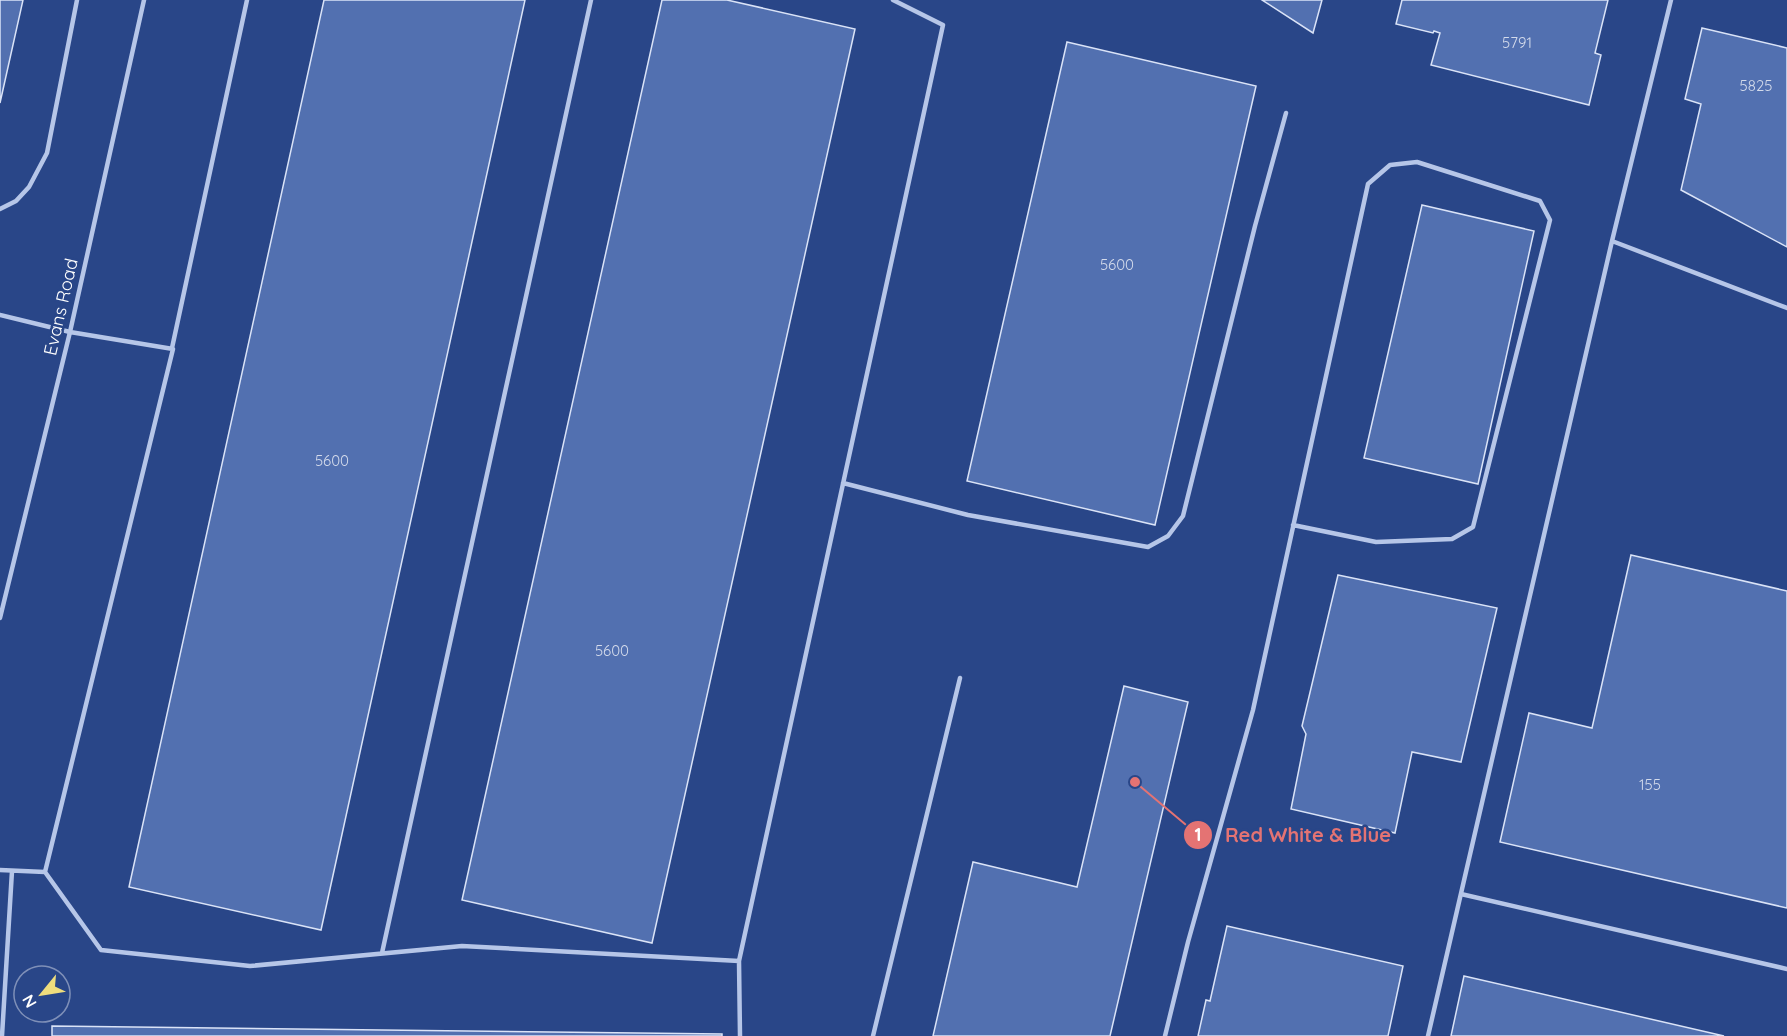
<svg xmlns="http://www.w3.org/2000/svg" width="1787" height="1036" font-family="Quicksand,sans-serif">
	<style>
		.building { fill: #5270b0; stroke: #dae3f7; stroke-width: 1.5 }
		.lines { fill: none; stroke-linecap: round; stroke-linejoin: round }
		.service { stroke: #b6c6e8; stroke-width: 4.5 }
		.labels { text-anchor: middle; stroke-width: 5; stroke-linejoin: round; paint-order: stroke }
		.number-label { font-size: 15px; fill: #d4dbeb }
		.street-label { font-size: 18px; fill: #fff; stroke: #294688 }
		.leader { fill: none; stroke: #e47373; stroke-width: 2 }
		.callout-dot { fill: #e47373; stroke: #294688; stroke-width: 2 }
		.mark-label { font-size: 18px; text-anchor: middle; font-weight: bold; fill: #fff }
		.callout-label { font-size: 20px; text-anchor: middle; font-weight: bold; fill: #e47373; stroke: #294688; stroke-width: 5; stroke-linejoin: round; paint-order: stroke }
	</style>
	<rect width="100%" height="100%" fill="#294688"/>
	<path class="building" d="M0 0H23L0 103Z
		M324 0H525L321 930 129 887Z
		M662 0H727L855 29 652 943 462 900Z
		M1262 0H1322L1313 33Z
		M1402 0H1608L1595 53 1601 55 1589 105 1431 65 1440 33 1434 31 1433 33 1396 24Z
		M1702 28 1787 48V247L1681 190 1701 104 1685 99Z
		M1067 42 1256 86 1155 525 967 481Z
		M1422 205 1534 231 1478 484 1364 458Z
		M1631 555 1787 591V908L1500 842 1529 713 1592 728Z
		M1338 575 1497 608 1461 762 1412 752 1395 833 1291 809 1306 734 1302 726Z
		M1124 686 1188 702 1110 1036H933L973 862 1077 887Z
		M1227 926 1403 966 1388 1036H1198L1206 1000 1210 1001Z
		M1464 976 1724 1036H1451Z
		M52 1026 722 1034V1036H52Z"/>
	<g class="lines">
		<path class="service" d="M0 209 16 201 29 187 47 153 77 0
			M1612 241 1787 308
			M0 315 70 332 173 349 45 872 0 870
			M172 348 247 0
			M843 483 968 515 1148 547 1168 536 1183 516 1255 226 1286 113
			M0 618 70 332 144 0
			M45 872 101 950 250 966 462 946 739 961
			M1461 894 1787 969
			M382 953 591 0
			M2 1036 12 871
			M740 1036 739 961 943 25 893 0
			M873 1036 960 678
			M1165 1036 1188 942 1253 710 1368 184 1390 165 1417 162 1540 201 1550 220 1473 527 1452 539 1376 542 1293 525
			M1428 1036 1612 241 1671 0"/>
	</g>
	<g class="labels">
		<g class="number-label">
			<text x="1517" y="48">5791</text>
			<text x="1756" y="91">5825</text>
			<text x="1117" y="270">5600</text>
			<text x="332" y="466">5600</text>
			<text x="612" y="656">5600</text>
			<text x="1650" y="790">155</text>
		</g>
		<g class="street-label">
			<text transform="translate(61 307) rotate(-77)" y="6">Evans Road</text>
		</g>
	</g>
	<path class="leader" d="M1135 782L1198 835"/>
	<g class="callout-dot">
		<circle cx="1135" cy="782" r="6"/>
		<circle cx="1198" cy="835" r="15"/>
	</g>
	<g class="mark-label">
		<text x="1198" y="841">1</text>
	</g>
	<g class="callout-label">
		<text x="1308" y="842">Red White &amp; Blue</text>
	</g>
	<g transform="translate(42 994) rotate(240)"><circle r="28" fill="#294688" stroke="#7f90b8" stroke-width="1.5"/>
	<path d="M0-4.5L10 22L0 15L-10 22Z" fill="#efdd7d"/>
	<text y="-9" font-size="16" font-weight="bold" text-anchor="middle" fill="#ffffff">N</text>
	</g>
</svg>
